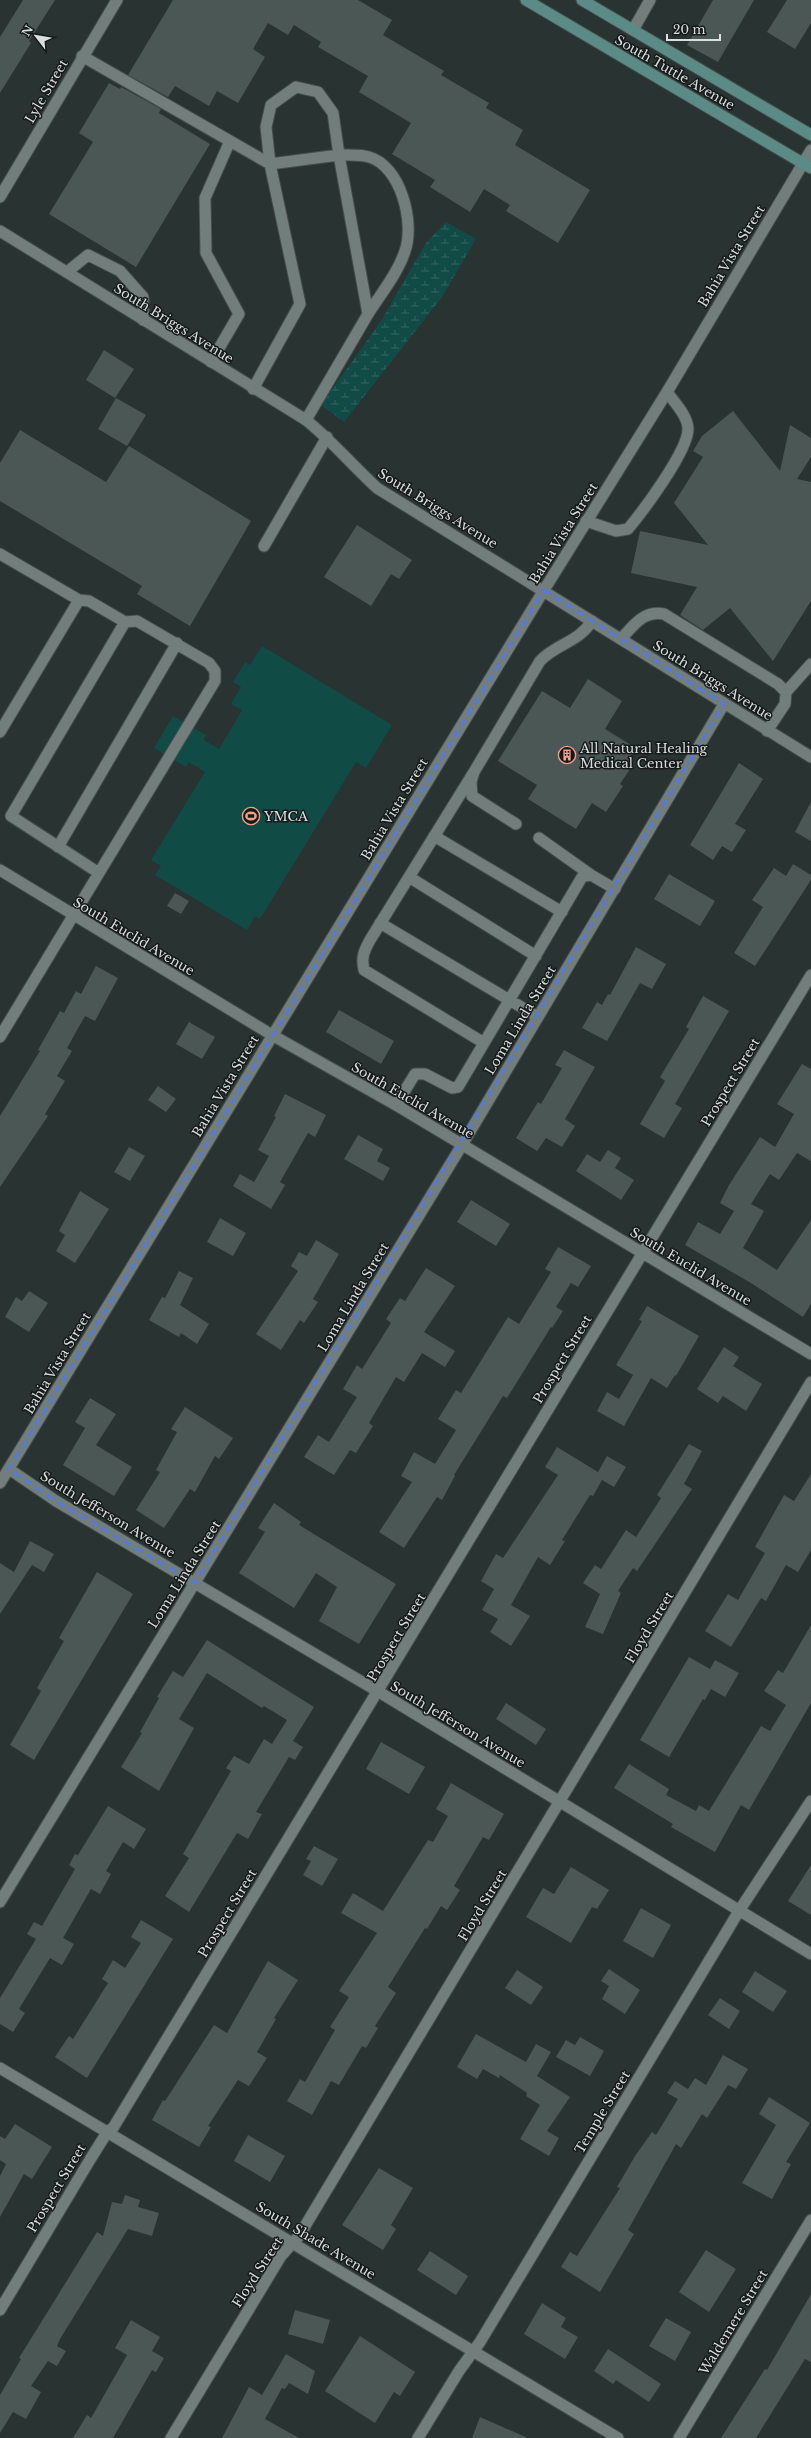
<svg xmlns="http://www.w3.org/2000/svg" width="811" height="2438" font-family="'Libre Baskerville',serif">
	<style>
		.wetland { fill: url(#wetland-marsh) }
		.pitch { fill: #114b45 }
		.building { fill: #4b5755 }
		.lines { fill: none; stroke-linecap: round; stroke-linejoin: round }
		.service-casing { stroke: #454e4c; stroke-width: 13 }
		.minor-casing { stroke: #454e4c; stroke-width: 13 }
		.tertiary-casing { stroke: #454e4c; stroke-width: 13 }
		.secondary-casing { stroke: #454e4c; stroke-width: 13 }
		.service { stroke: #727e7c; stroke-width: 11 }
		.minor { stroke: #727e7c; stroke-width: 11 }
		.tertiary { stroke: #727e7c; stroke-width: 11 }
		.secondary { stroke: #5b8b86; stroke-width: 11 }
		.marked { fill: none; stroke: #557ada; stroke-width: 3; stroke-dasharray: 8 5; stroke-linejoin: round }
		.labels { text-anchor: middle; stroke-width: 3; stroke-linejoin: round; paint-order: stroke }
		.street-label { font-size: 13px; fill: #d9dfde; stroke: #151a19 }
		.poi-label { font-size: 13px; fill: #d9dfde; stroke: #151a19; text-anchor: start }
	</style>
	<defs>
		<pattern id="wetland-marsh" width="20" height="14" patternUnits="userSpaceOnUse"><rect width="20" height="14" fill="#114b45"/><path d="M1 5h8M5 5V1M11 12h8M15 12V8" fill="none" stroke="#33645f"/></pattern>
	</defs>
	<rect width="100%" height="100%" fill="#293332"/>
	<path class="wetland" d="M446 222 476 239 442 297 344 422 321 405 381 321 426 243Z"/>
	<path class="pitch" d="M262 646 392 725 366 768 356 762 260 919 255 916 247 930 155 875 161 866 151 860 205 772 189 762 186 767 154 748 173 716 206 735 204 740 219 749 242 710 231 704 241 687 233 682 245 662 250 665Z"/>
	<path class="building" d="M23 0H55L29 41 31 43 0 93V37Z
		M173 0H358L392 20 383 35 444 71 441 75 489 103 486 108 523 130 515 145 590 190 558 243 506 211 510 205 484 189 470 212 430 187 435 180 392 154 411 123 359 92 368 76 318 47 321 42 294 25 288 35 268 23 253 49 265 57 238 103 217 91 209 106 175 86 168 97 128 75Z
		M713 0H754L718 62 687 45Z
		M787 0H811V23L795 49 767 32Z
		M109 83 120 89 121 87 161 109 159 113 210 144 136 267 49 214 93 142 79 133Z
		M104 350 134 369 115 398 86 380Z
		M116 398 146 415 127 446 98 429Z
		M733 411 780 471 790 425 811 438V457L797 479 811 482V601L773 661 730 608 703 630 680 615 697 587 631 573 640 531 708 545 674 503 703 457 693 451 702 436Z
		M20 430 106 482 129 446 251 521 190 626 137 594 142 586 0 501V463Z
		M357 525 412 560 399 579 391 574 371 606 324 577Z
		M588 679 622 701 605 729 636 748 627 763 632 766 620 784 623 786 606 812 592 803 576 829 528 799 537 785 498 761 542 691 570 708Z
		M739 763 763 779 735 824 746 830 732 852 722 846 713 860 690 845Z
		M811 802V841L795 832Z
		M793 864 811 875V880L755 966 734 953 763 907 752 900 774 868 786 876Z
		M669 874 715 901 700 926 654 899Z
		M175 893 189 901 181 914 167 906Z
		M636 947 666 964 652 989 640 983 607 1041 582 1028 597 1002 602 1005 608 994 610 995Z
		M96 966 118 978 95 1021 85 1016 67 1048 72 1051 57 1076 65 1081 45 1114 48 1116 0 1187V1116L40 1051 38 1050 60 1011 64 1013 76 991 81 994Z
		M703 996 729 1011 675 1104 682 1108 664 1138 640 1124 665 1081 660 1077 689 1029 686 1027Z
		M339 1010 394 1041 381 1064 326 1032Z
		M189 1022 215 1037 202 1059 176 1044Z
		M564 1050 595 1067 565 1119 575 1126 562 1147 546 1138 537 1151 516 1138 538 1102 541 1104 562 1068 555 1065Z
		M802 1064 811 1069V1161L797 1153 779 1180 770 1174 751 1204 764 1211 743 1248 777 1270 811 1220V1304L803 1317 751 1283 685 1245 698 1222 720 1234 734 1211 720 1203 729 1185 760 1137 775 1147 794 1114 777 1104Z
		M158 1086 176 1099 166 1112 148 1100Z
		M285 1094 326 1115 315 1137 308 1133 280 1182 285 1185 271 1209 233 1186 240 1174 254 1182 269 1156 258 1150 276 1117 274 1116Z
		M358 1135 383 1149 377 1161 390 1168 383 1181 344 1159Z
		M129 1147 145 1156 130 1181 114 1172Z
		M608 1150 621 1158 615 1168 634 1180 621 1200 576 1171 587 1154 600 1162Z
		M80 1191 109 1209 75 1263 56 1251 65 1235 59 1231Z
		M471 1200 510 1224 496 1246 457 1222Z
		M220 1218 246 1233 233 1256 207 1242Z
		M316 1240 339 1254 313 1299 318 1302 304 1323 300 1320 281 1350 256 1334 298 1271 291 1266 299 1252 307 1256Z
		M558 1247 591 1266 578 1287 571 1283 556 1307 563 1311 552 1328 551 1327 507 1398 503 1396 454 1475 455 1476 442 1500 437 1497 404 1548 379 1532 412 1482 401 1476 414 1452 435 1464 456 1430 438 1419 456 1390 461 1393 508 1317 519 1324 551 1272 545 1269Z
		M426 1268 455 1286 424 1332 455 1351 445 1367 422 1353 404 1382 396 1377 369 1423 373 1426 356 1453 350 1450 334 1475 304 1457 318 1435 329 1442 357 1397 343 1389 357 1365 362 1369 391 1323 386 1319 400 1298 405 1301Z
		M179 1271 193 1278 180 1305 209 1324 197 1344 181 1333 179 1337 149 1320 162 1297 165 1298Z
		M29 1291 48 1303 29 1332 5 1317 16 1297 22 1301Z
		M647 1306 699 1336 676 1376 675 1375 667 1388 651 1378 624 1426 597 1411 607 1392 619 1399 633 1375 616 1365 642 1321 639 1320Z
		M724 1347 739 1357 733 1366 762 1384 746 1411 723 1396 718 1403 697 1389Z
		M90 1398 116 1414 96 1445 132 1467 114 1496 63 1465 85 1428 75 1422Z
		M185 1407 233 1438 219 1459 215 1456 195 1492 190 1489 164 1528 136 1510 160 1472 156 1470 177 1432 171 1429Z
		M689 1444 702 1451 684 1484 692 1489 637 1571 633 1568 618 1591 621 1593 603 1634 585 1627 600 1594 583 1583 595 1565 601 1569 626 1530 636 1537 661 1498 657 1495Z
		M557 1447 598 1472 607 1456 626 1467 614 1487 602 1480 593 1496 590 1495 562 1540 565 1541 550 1565 538 1557 511 1605 530 1616 511 1646 490 1632 498 1619 482 1610 494 1589 481 1581 496 1554 503 1558 558 1475 545 1467Z
		M811 1474V1550L798 1572 786 1565 766 1601 761 1598 731 1647 705 1631 728 1594 738 1600 765 1553 755 1547 784 1495 794 1501Z
		M274 1503 301 1522 299 1525 396 1584 359 1644 319 1621 337 1587 316 1573 294 1608 239 1573 265 1532 258 1528Z
		M30 1541 54 1554 44 1572 32 1565 0 1614V1563L14 1572Z
		M97 1572 133 1594 34 1760 10 1745 41 1691 37 1688 64 1641 59 1638Z
		M811 1625V1703L749 1810 741 1805 715 1852 671 1827 673 1824 614 1788 629 1764 669 1789 666 1795 696 1811 699 1805 709 1811 761 1726 770 1731 786 1705 764 1691 778 1670 783 1673Z
		M207 1640 314 1707 293 1741 303 1747 295 1760 289 1757 256 1812 262 1814 248 1839 237 1833 189 1912 165 1896 189 1858 183 1854 231 1771 226 1768 234 1756 249 1764 264 1739 272 1744 287 1720 264 1706 262 1708 207 1673 179 1719 194 1728 159 1791 121 1767 142 1733 140 1732 159 1698 157 1697 173 1671 183 1677Z
		M689 1657 710 1669 715 1660 739 1673 725 1697 711 1689 705 1700 703 1699 669 1757 640 1740Z
		M506 1703 546 1729 536 1745 496 1719Z
		M381 1742 425 1767 409 1794 366 1769Z
		M451 1783 504 1814 489 1840 483 1837 454 1886 460 1890 447 1910 441 1906 427 1929 425 1928 388 1987 396 1993 375 2026 378 2028 366 2048 362 2046 339 2085 331 2081 312 2115 287 2101 300 2079 305 2082 335 2030 330 2027 349 1997 339 1991 377 1933 341 1913 353 1893 383 1911 428 1840 433 1842 448 1816 436 1809Z
		M108 1806 146 1829 134 1849 123 1842 106 1871 111 1874 100 1894 91 1889 63 1938 74 1944 62 1965 50 1958 19 2009 25 2013 13 2032 0 2024V1998L36 1939 27 1934 34 1922 42 1926 75 1869 69 1865 75 1854 78 1855Z
		M314 1846 338 1859 322 1886 303 1875 311 1861 306 1859Z
		M811 1865V1915L788 1901Z
		M571 1867 609 1890 597 1909 592 1907 571 1943 526 1917 543 1888 554 1894Z
		M641 1908 671 1925 653 1958 623 1941Z
		M141 1920 173 1939 87 2078 55 2057 69 2036 73 2039 108 1983 102 1979 113 1960 125 1968 141 1943 131 1937Z
		M268 1961 298 1980 274 2018 276 2019 257 2052 267 2058 249 2086 238 2080 208 2126 211 2127 199 2147 152 2120 163 2100 165 2101 214 2025 227 2033Z
		M609 1969 640 1990 625 2014 602 1999 609 1986 601 1981Z
		M517 1970 543 1987 531 2005 505 1988Z
		M755 1971 787 1991 773 2012 742 1992Z
		M720 1998 740 2011 729 2029 708 2015Z
		M476 2034 526 2062 536 2044 551 2052 537 2076 570 2097 547 2131 559 2138 549 2156 520 2139 540 2105 526 2096 527 2093 500 2075 499 2078 483 2069 477 2079 457 2067Z
		M580 2037 604 2051 590 2076 556 2057 566 2040 575 2045Z
		M723 2055 748 2069 736 2089 728 2085 707 2118 702 2114 681 2148 676 2144 628 2230 634 2234 600 2292 561 2267 570 2252 577 2256 620 2188 617 2187 635 2156 652 2132 656 2135 678 2099 667 2093 675 2081 688 2089 695 2078 706 2085Z
		M769 2097 810 2123 786 2162 791 2164 772 2199 742 2183 776 2125 759 2114Z
		M15 2124 52 2147 32 2179 24 2174 0 2217V2176L6 2164 0 2160V2136L5 2139Z
		M248 2135 285 2156 270 2182 234 2161Z
		M379 2168 413 2188 391 2225 396 2229 383 2250 342 2225Z
		M125 2195 140 2200 138 2207 159 2213 152 2236 128 2229 60 2339 57 2346 66 2351 57 2366 48 2361 31 2386 41 2392 26 2419 13 2412 0 2433V2395L21 2359 19 2358 97 2232 103 2236 112 2202 122 2204Z
		M706 2250 736 2269 709 2312 679 2292Z
		M430 2251 468 2276 456 2295 417 2270Z
		M811 2294V2362L805 2359 756 2438H721L765 2369 767 2370Z
		M542 2303 566 2318 561 2327 578 2337 565 2359 524 2334Z
		M295 2310 330 2320 323 2344 288 2334Z
		M666 2318 691 2332 675 2361 649 2346Z
		M131 2320 160 2337 152 2351 164 2358 156 2372 152 2370 113 2438H73L87 2415 91 2418 127 2355 115 2348Z
		M360 2336 415 2372 400 2396 394 2392 375 2423 325 2391Z
		M608 2349 661 2384 649 2402 616 2380 613 2384 594 2371Z
		M286 2354 315 2371 308 2394 289 2383 285 2389 282 2388 265 2419 299 2438H222L249 2387 262 2395Z
		M480 2417 528 2438H472Z"/>
	<g class="lines">
		<defs>
			<path id="service" d="M633 30 650 0
				M82 56 270 164 339 155 368 314 306 420
				M67 272 88 255 120 271 143 297V320
				M211 362 239 314 206 253 205 198 230 141
				M253 389 300 304 270 164 266 127 271 105 296 87 318 92 333 113 339 155C348 155 360 154 369 157 401 166 415 223 405 251 398 273 380 295 368 314
				M586 521 616 531 628 529C643 511 688 451 688 429 688 416 674 402 667 392
				M264 546 327 437
				M0 554 79 600 89 601 125 622 137 621 209 663 215 671V681L73 916
				M621 639C634 625 644 610 664 614L778 684 786 692 785 704 767 731
				M786 692 811 664
				M0 732 79 600
				M474 772 370 940C364 951 361 957 364 970L484 1043
				M516 824 472 796 471 782 474 772 540 661C557 643 578 643 592 621
				M434 836 562 912
				M539 838 591 875
				M58 847 177 643
				M99 873 11 816 125 622
				M409 877 536 956
				M380 923 538 1017
				M396 1105 415 1074H425L452 1088 458 1087 582 877 591 875 615 889"/>
			<path id="minor" d="M0 197 117 0
				M0 231 306 420C332 441 353 466 377 488L811 757
				M0 870 272 1035 396 1105 811 1354
				M0 1037 73 916
				M9 1469 56 1501 379 1692 811 1954
				M0 1902 462 1145 724 704
				M0 2310 91 2158 108 2131 113 2128 811 975
				M171 2438 281 2256 299 2236 811 1382
				M418 2438 459 2371 480 2342 739 1911 811 1801
				M679 2438 811 2220"/>
			<path id="tertiary" d="M0 1483 544 590 667 392 811 150
				M0 2068 618 2438"/>
			<path id="secondary" d="M526 0 811 168
				M582 0 811 135"/>
		</defs>
		<use href="#service" class="service-casing"/>
		<use href="#minor" class="minor-casing"/>
		<use href="#tertiary" class="tertiary-casing"/>
		<use href="#secondary" class="secondary-casing"/>
		<use href="#service" class="service"/>
		<use href="#minor" class="minor"/>
		<use href="#tertiary" class="tertiary"/>
		<use href="#secondary" class="secondary"/>
	</g>
	<path class="marked" d="M544 590 724 704 195 1583 56 1501 9 1469Z"/>
	<defs>
		<symbol id="building-ring" viewBox="-11 -11 22 22"><circle r="9.5" fill="#151a19" stroke="#f49e88" stroke-width="1.5"/><path d="M-4-6H4V6H1V3H-1V6H-4ZM-2.5-4.3h1.7v1.8h-1.7ZM.8-4.3h1.7v1.8H.8ZM-2.5-1h1.7V.8h-1.7ZM.8-1h1.7V.8H.8Z" fill="#f49e88"/></symbol>
		<symbol id="stadium-ring" viewBox="-11 -11 22 22"><circle r="9.5" fill="#151a19" stroke="#f49e88" stroke-width="1.5"/><path d="M0-5a6.5 5 0 1 0 0 10a6.5 5 0 1 0 0-10ZM-3.5-1.8h7v3.6h-7Z" fill="#f49e88"/></symbol>
	</defs>
	<g fill-rule="evenodd">
		<use href="#building-ring" x="557" y="745" width="20" height="20"/>
		<use href="#stadium-ring" x="241" y="806" width="20" height="20"/>
	</g>
	<g class="labels">
		<g class="street-label">
			<text transform="translate(675 72) rotate(30)" y="5">South Tuttle Avenue</text>
			<text transform="translate(46 91) rotate(-60)" y="5">Lyle Street</text>
			<text transform="translate(731 256) rotate(-59)" y="5">Bahia Vista Street</text>
			<text transform="translate(174 323) rotate(32)" y="5">South Briggs Avenue</text>
			<text transform="translate(438 508) rotate(32)" y="5">South Briggs Avenue</text>
			<text transform="translate(563 533) rotate(-58)" y="5">Bahia Vista Street</text>
			<text transform="translate(713 680) rotate(32)" y="5">South Briggs Avenue</text>
			<text transform="translate(394 809) rotate(-59)" y="5">Bahia Vista Street</text>
			<text transform="translate(134 936) rotate(31)" y="5">South Euclid Avenue</text>
			<text transform="translate(520 1020) rotate(-59)" y="5">Loma Linda Street</text>
			<text transform="translate(730 1082) rotate(-59)" y="5">Prospect Street</text>
			<text transform="translate(225 1086) rotate(-59)" y="5">Bahia Vista Street</text>
			<text transform="translate(413 1100) rotate(30)" y="5">South Euclid Avenue</text>
			<text transform="translate(691 1266) rotate(31)" y="5">South Euclid Avenue</text>
			<text transform="translate(353 1297) rotate(-59)" y="5">Loma Linda Street</text>
			<text transform="translate(562 1359) rotate(-59)" y="5">Prospect Street</text>
			<text transform="translate(57 1363) rotate(-59)" y="5">Bahia Vista Street</text>
			<text transform="translate(108 1514) rotate(31)" y="5">South Jefferson Avenue</text>
			<text transform="translate(184 1574) rotate(-58)" y="5">Loma Linda Street</text>
			<text transform="translate(649 1627) rotate(-59)" y="5">Floyd Street</text>
			<text transform="translate(396 1637) rotate(-59)" y="5">Prospect Street</text>
			<text transform="translate(458 1724) rotate(31)" y="5">South Jefferson Avenue</text>
			<text transform="translate(482 1905) rotate(-59)" y="5">Floyd Street</text>
			<text transform="translate(227 1913) rotate(-59)" y="5">Prospect Street</text>
			<text transform="translate(602 2112) rotate(-59)" y="5">Temple Street</text>
			<text transform="translate(56 2188) rotate(-59)" y="5">Prospect Street</text>
			<text transform="translate(316 2240) rotate(31)" y="5">South Shade Avenue</text>
			<text transform="translate(257 2272) rotate(-57)" y="5">Floyd Street</text>
			<text transform="translate(733 2322) rotate(-59)" y="5">Waldemere Street</text>
		</g>
		<g class="poi-label">
			<text x="580" y="753">All Natural Healing<tspan x="580" dy="15">Medical Center</tspan></text>
			<text x="264" y="821">YMCA</text>
		</g>
	</g>
	<g transform="translate(36 36) rotate(301)" stroke="#151a19" stroke-width="3" paint-order="stroke">
	<path d="M0-3L7 15L0 10L-7 15Z" fill="#d9dfde"/>
	<text y="-6" font-size="11" font-weight="bold" text-anchor="middle" fill="#d9dfde">N</text>
	</g>
	<path d="M667 34v6h53v-6" fill="none" stroke="#d9dfde" stroke-width="2"/>
	<text x="673" y="34" font-size="12" fill="#d9dfde" stroke="#151a19" stroke-width="3" paint-order="stroke">20 m</text>
</svg>
